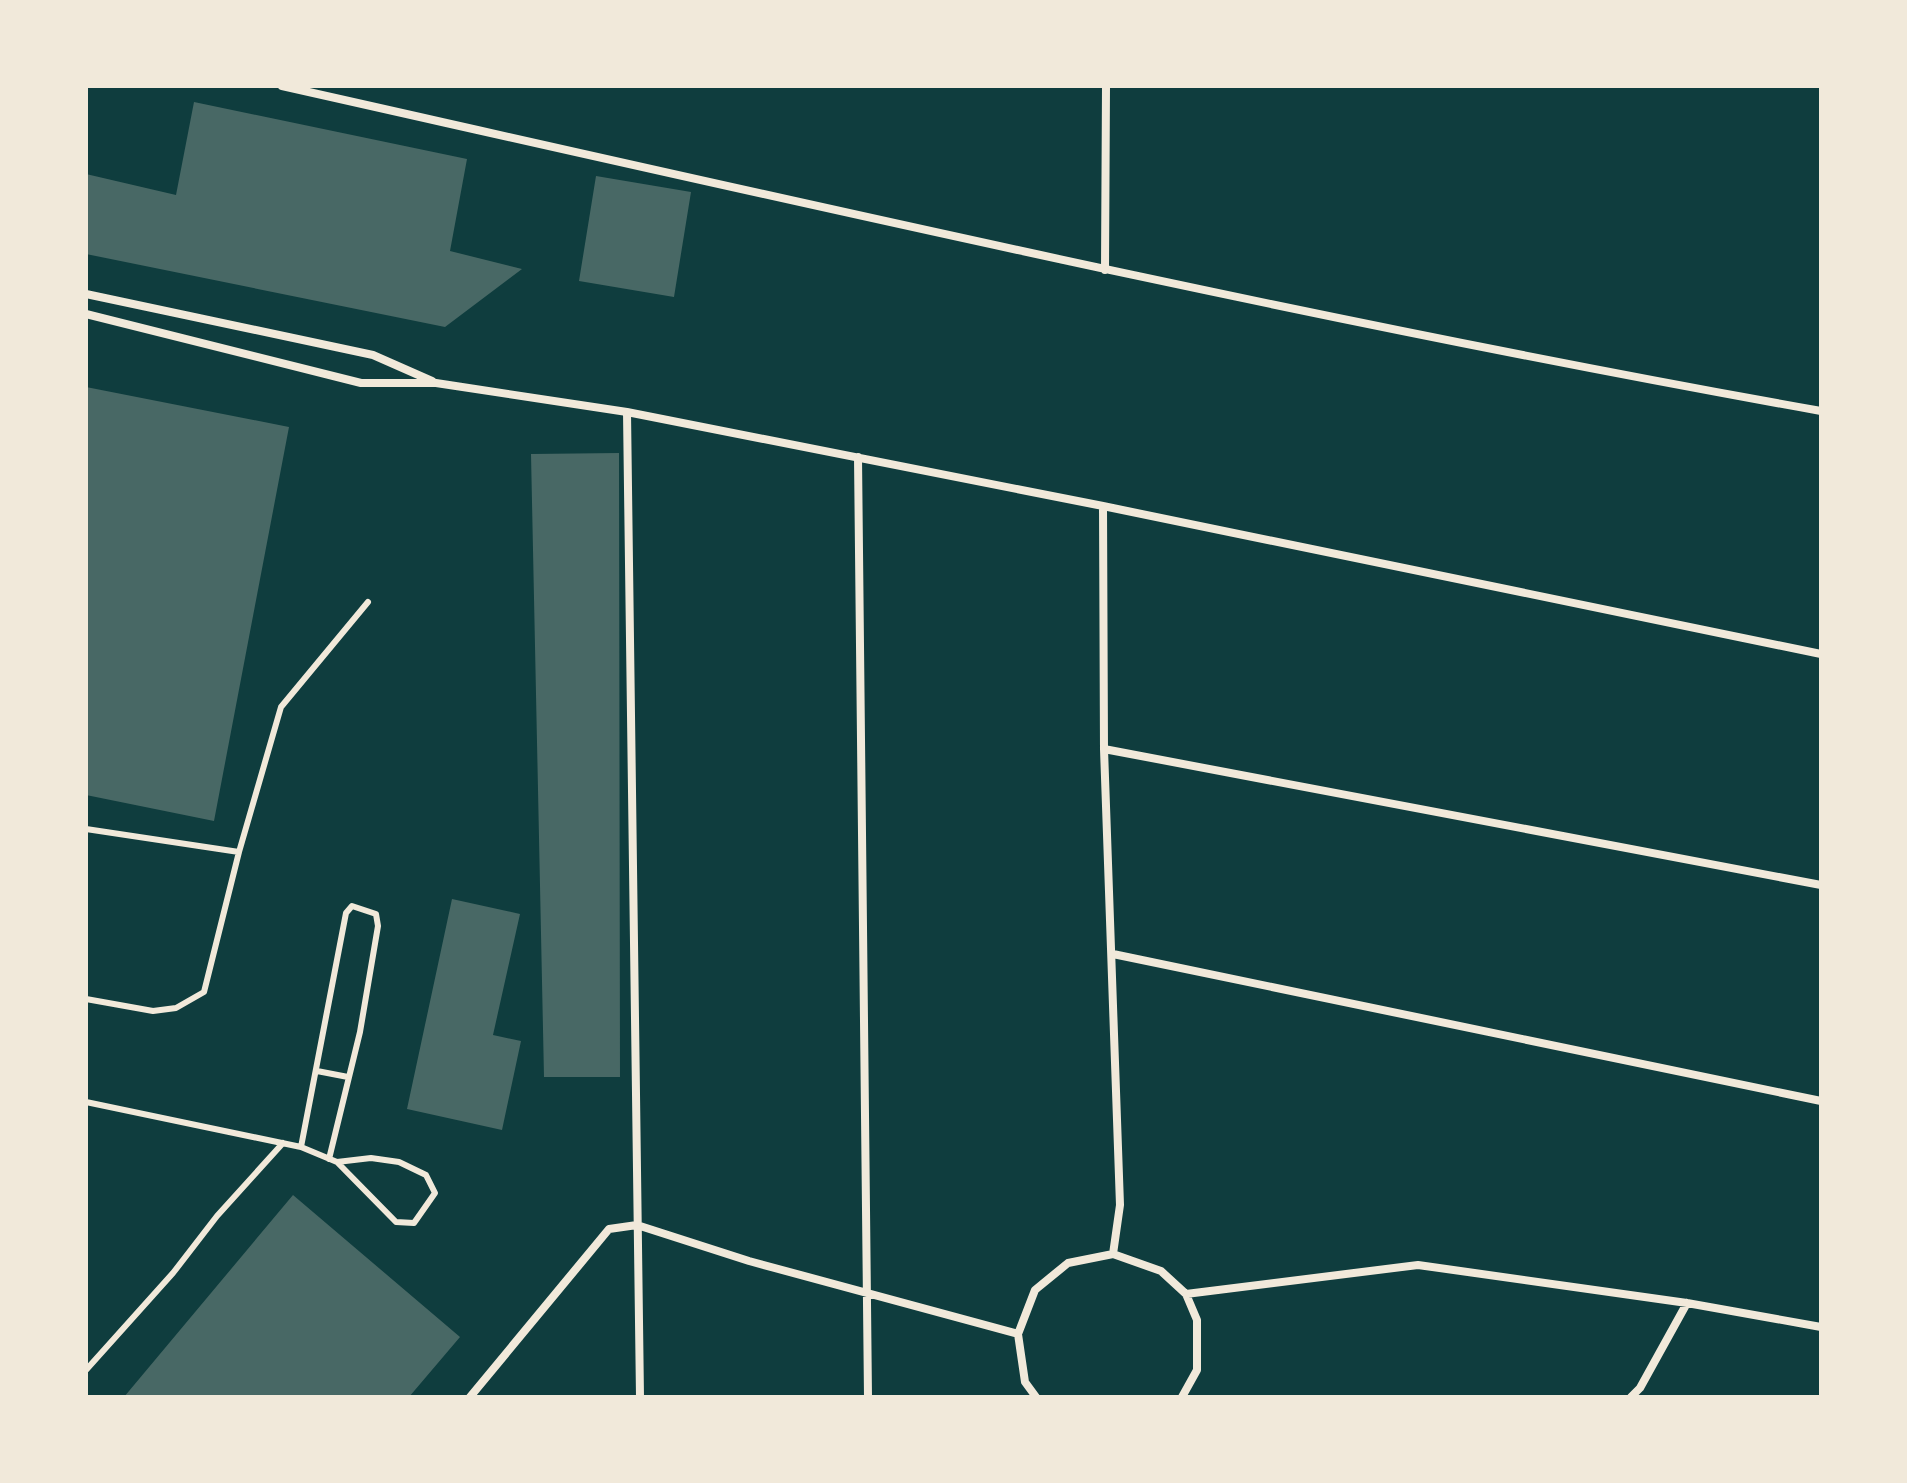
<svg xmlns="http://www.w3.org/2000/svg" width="1907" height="1483" font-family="'PT Sans',sans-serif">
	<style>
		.building { fill: #486865 }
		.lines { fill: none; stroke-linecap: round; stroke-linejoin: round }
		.service { stroke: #f1e9da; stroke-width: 6 }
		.minor { stroke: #f1e9da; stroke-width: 8 }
	</style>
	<rect width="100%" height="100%" fill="#0f3d3e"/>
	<path class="building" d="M194 102 467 159 450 251 522 269 445 327 86 254V174L176 195Z
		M596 176 691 192 674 297 579 281Z
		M86 387 289 427 214 821 86 795Z
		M619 453 620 1077H544L531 454Z
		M452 899 520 914 493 1035 521 1041 502 1130 407 1109Z
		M293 1195 460 1337 409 1397H124Z"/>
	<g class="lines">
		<path class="service" d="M86 829 239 852
			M86 999 153 1011 176 1008 204 992 239 852 281 707 368 602
			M317 1071 348 1077
			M86 1102 301 1147 337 1162 396 1222 414 1223 435 1193 426 1175 399 1162 371 1158 337 1162
			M301 1147 346 913 352 906 376 914 378 926 360 1032 329 1159
			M86 1370 173 1273 217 1216 283 1143"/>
		<path class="minor" d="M282 86C794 201 1305 319 1821 411
			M1105 270 1106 86
			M86 294 373 355 432 381
			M86 314 361 383H436L627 412 1103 506 1821 654
			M627 412 640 1397
			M858 457 868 1397
			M1103 506 1104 749 1120 1205 1113 1254
			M1104 749 1821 885
			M1113 954 1821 1101
			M1186 1294 1418 1265 1687 1303 1821 1327
			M470 1397 609 1229 637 1225 749 1261 1018 1334
			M1036 1397 1025 1382 1018 1334 1035 1290 1068 1263 1113 1254 1161 1271 1186 1294 1197 1320V1370L1182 1397
			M1631 1397 1640 1388 1687 1303"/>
	</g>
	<rect width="1907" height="1483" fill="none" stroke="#f1e9da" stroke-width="176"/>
</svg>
